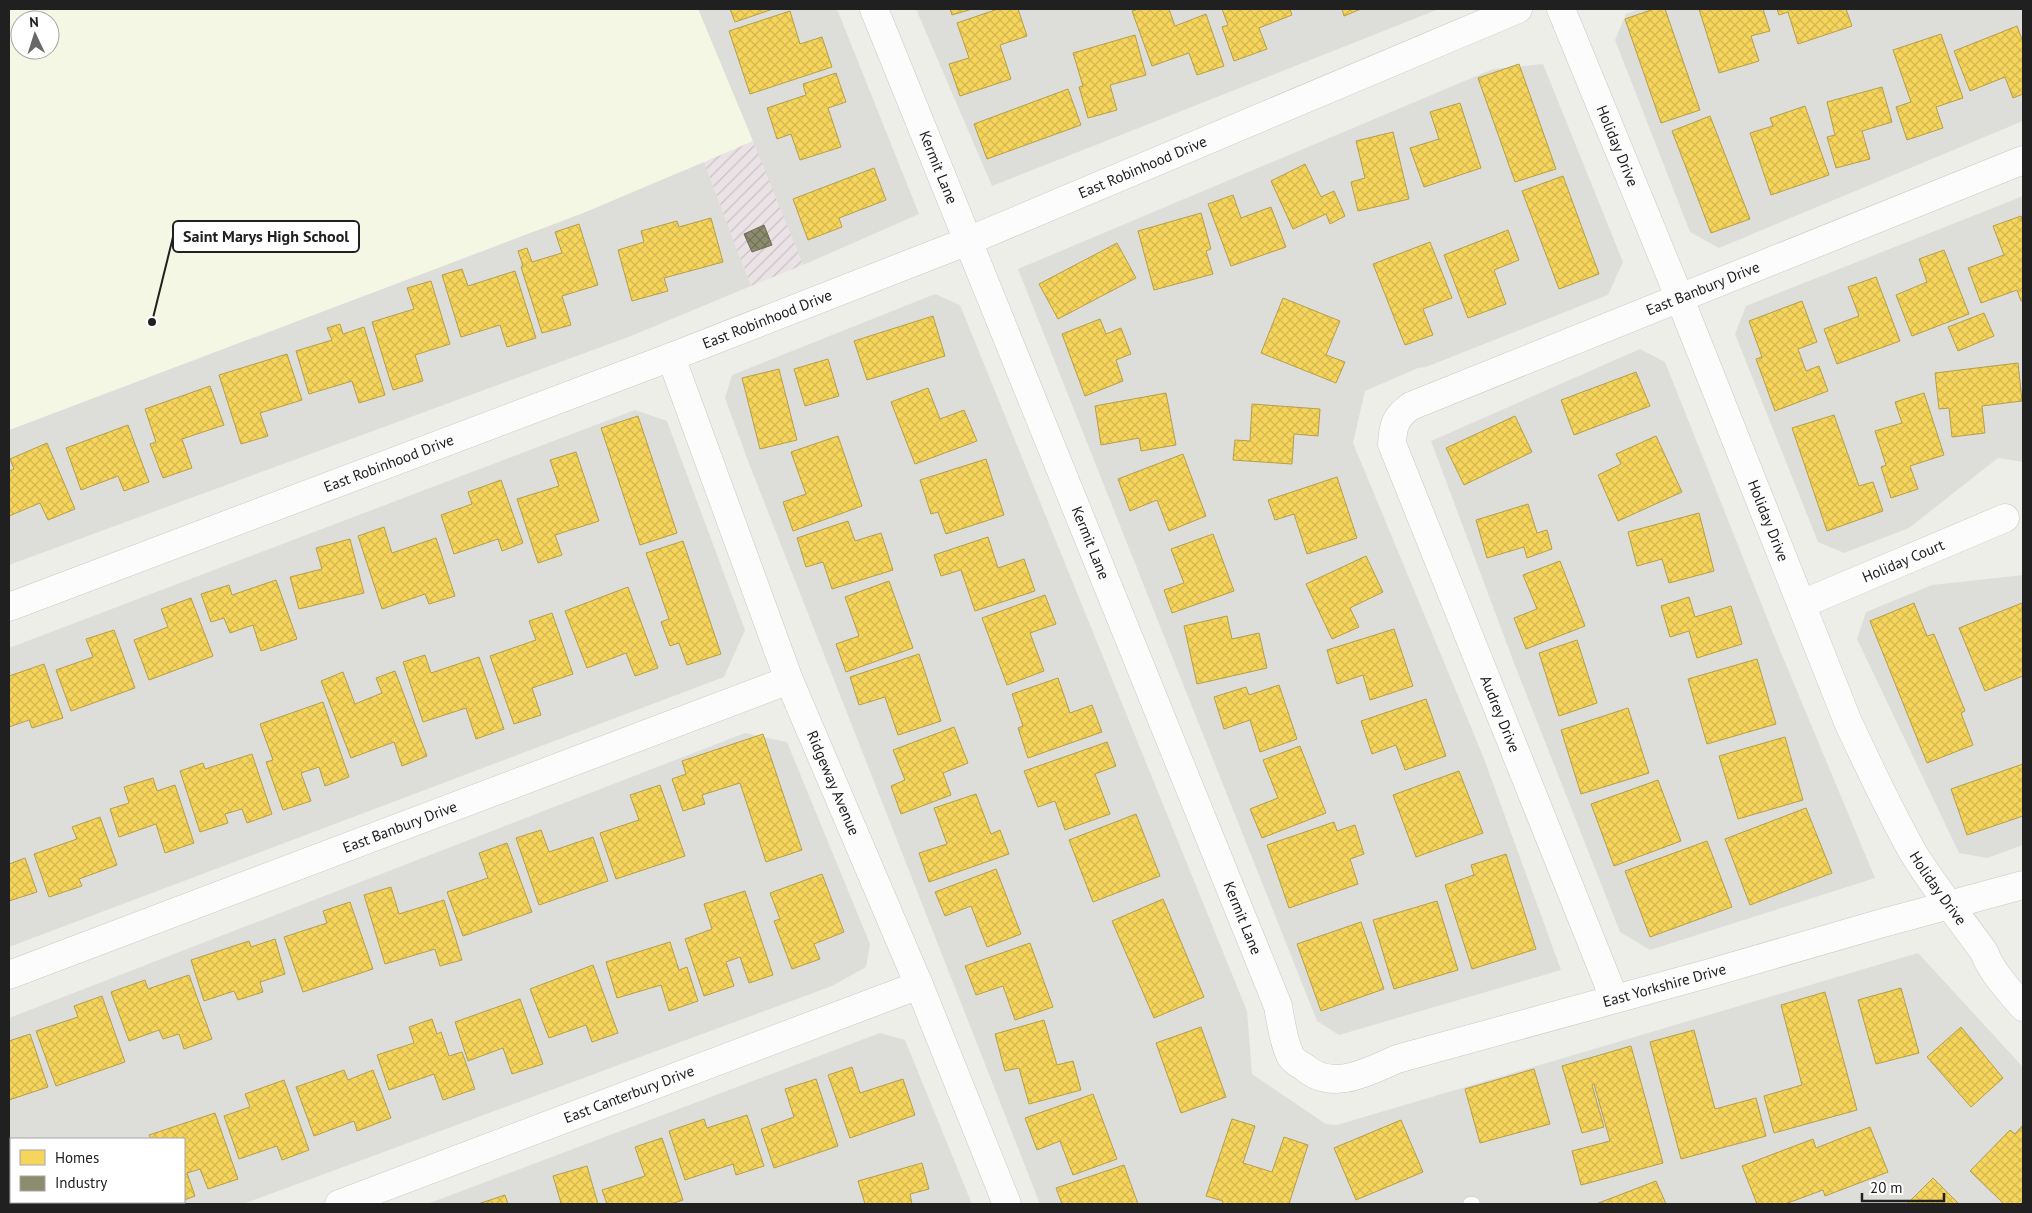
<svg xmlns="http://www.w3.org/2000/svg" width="2032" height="1213" font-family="'PT Sans',sans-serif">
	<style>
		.residential { fill: #ddddda; fill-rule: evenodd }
		.industrial { fill: url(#industrial-furrows) }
		.education { fill: #f5f7e5; fill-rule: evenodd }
		.homes { fill: url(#homes-cross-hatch); stroke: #b69f4a }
		.industry { fill: url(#industry-cross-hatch); stroke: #6c6c57 }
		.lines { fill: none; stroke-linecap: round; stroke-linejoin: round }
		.service-casing { stroke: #c7c7c5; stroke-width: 15 }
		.minor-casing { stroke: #c7c7c5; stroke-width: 29 }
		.tertiary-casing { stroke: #c7c7c5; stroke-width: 29 }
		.service { stroke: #fcfcfc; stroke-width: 14 }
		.minor { stroke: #fcfcfc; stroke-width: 28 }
		.tertiary { stroke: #fcfcfc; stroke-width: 28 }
		.labels { text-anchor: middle; stroke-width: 5; stroke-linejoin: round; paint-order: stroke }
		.street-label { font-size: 15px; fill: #202020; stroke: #fff }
		.leader { fill: none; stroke: #202020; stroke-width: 2 }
		.callout-dot { fill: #202020; stroke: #fff; stroke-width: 2 }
		.callout { fill: #fff; stroke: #202020; stroke-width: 2 }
		.callout-label { font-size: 16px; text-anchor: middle; font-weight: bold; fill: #202020 }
	</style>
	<defs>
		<pattern id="industrial-furrows" width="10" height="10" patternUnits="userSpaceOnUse" patternTransform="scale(1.25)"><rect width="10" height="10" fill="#ebe2e6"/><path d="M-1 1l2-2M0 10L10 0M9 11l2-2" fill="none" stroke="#c9c2c5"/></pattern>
		<pattern id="homes-cross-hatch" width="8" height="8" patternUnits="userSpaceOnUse" patternTransform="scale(1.25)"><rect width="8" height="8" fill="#f6d55c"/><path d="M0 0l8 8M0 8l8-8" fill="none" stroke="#d3b750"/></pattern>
		<pattern id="industry-cross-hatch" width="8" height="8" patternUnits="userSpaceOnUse" patternTransform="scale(1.25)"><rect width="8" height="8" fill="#8c8c6e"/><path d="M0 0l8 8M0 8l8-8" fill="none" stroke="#72725a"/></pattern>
	</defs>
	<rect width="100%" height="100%" fill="#eeeee9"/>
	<path class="residential" d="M698 9H837L919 214 803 265Z
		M916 9H1439L992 186Z
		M1639 9H2023V121L1719 248 1690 232 1615 40 1626 14Z
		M1543 64 1623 262 1608 295 1426 367 1418 368 1365 391 1353 443 1483 756 1561 970 1339 1035 1317 1021 1018 269 1493 69Z
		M704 162 751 286 631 336 9 565V430L583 213Z
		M2023 196V462L1998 458 1909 528 1844 553 1818 542 1735 334 1746 306Z
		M935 294 960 305 1247 1011 1252 1074 1326 1124 1337 1125 1918 953 2023 1067V1204H1040L748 461 725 398 732 375Z
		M1640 349 1665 362 1777 643 1875 878 1650 950 1620 932 1514 663 1431 441Z
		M635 410 667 421 745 630 724 677 9 947V648Z
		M2023 575V845L1987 858 1959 853 1857 639 1866 612 1932 585Z
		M745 733 787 742 870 944 866 967 832 986 243 1204H9V1018ZM11 1139H184V1202H11Z
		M880 1033 905 1040 972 1204H427Z"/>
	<path class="industrial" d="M753 141 803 265 751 286 704 162Z"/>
	<path class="education" d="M9 9H698L753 141 583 213 9 430ZM20 20H50V50H20Z"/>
	<path class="homes" d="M730 9H773L735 22Z
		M950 9H972L952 15Z
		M998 9H1018L1027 36 1000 45 1011 79 960 96 949 64 969 58 957 23Z
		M1139 9H1169L1175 26 1206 14 1224 66 1197 75 1189 53 1152 66 1132 11Z
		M1222 9H1290L1292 15 1259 28 1267 49 1234 61 1222 27 1228 25Z
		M1342 9H1361L1344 16Z
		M1654 9H1665L1700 110 1661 123 1625 19Z
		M1699 9H1763L1770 31 1751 36 1759 61 1719 73Z
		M1777 9H1846L1852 26 1798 44 1788 12 1779 15Z
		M790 11 800 44 822 37 832 67 750 94 729 31Z
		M2017 26 2023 42V94L2013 98 2005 77 1970 91 1954 51Z
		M1941 34 1963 98 1936 107 1943 128 1907 140 1896 107 1911 102 1893 50Z
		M1135 35 1146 75 1110 85 1117 110 1088 118 1079 87 1083 86 1073 53Z
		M1519 64 1556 169 1515 182 1478 78Z
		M836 73 846 102 828 108 841 147 800 160 791 134 777 139 767 108 806 95 803 84Z
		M1882 87 1892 122 1862 131 1870 159 1836 168 1827 137 1835 135 1827 102Z
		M1068 89 1081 125 987 159 974 124Z
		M1460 103 1481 168 1424 187 1410 148 1439 139 1430 112Z
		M1805 106 1829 175 1771 195 1750 133 1773 126 1770 118Z
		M1710 116 1750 219 1711 233 1672 131Z
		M1393 132 1409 199 1358 211 1351 182 1365 178 1356 141Z
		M1305 164 1321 197 1334 191 1345 216 1330 224 1326 214 1293 229 1271 181Z
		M874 168 886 200 839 218 842 227 808 240 793 199Z
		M1563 176 1599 274 1559 289 1522 191Z
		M1233 195 1241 218 1271 207 1286 247 1231 266 1208 204Z
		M1201 213 1211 249 1206 251 1213 274 1154 290 1138 231Z
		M2021 216 2023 224V301H2021L2017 290 1981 303 1968 268 2004 255 1993 226Z
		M711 218 723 262 664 278 668 291 632 301 618 250 644 242 641 231 677 221 679 227Z
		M579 224 598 285 562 296 571 325 542 333 521 267 523 266 518 251 527 248 532 262 562 253 555 232Z
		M1508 230 1519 260 1494 270 1506 304 1468 318 1444 255Z
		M1430 242 1452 298 1423 309 1433 335 1405 345 1373 264Z
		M1117 243 1136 278 1058 319 1039 284Z
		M1944 250 1969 314 1912 336 1896 295 1927 282 1919 259Z
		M462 269 468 286 515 271 536 338 507 347 500 325 461 337 442 275Z
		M1876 277 1900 341 1837 364 1824 329 1859 316 1848 287Z
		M431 281 450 344 415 355 423 381 393 390 372 322 414 309 407 288Z
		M1283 298 1340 321 1326 355 1345 362 1336 383 1261 353Z
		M1802 301 1817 342 1798 349 1806 371 1819 366 1828 391 1775 411 1756 359 1762 357 1749 321Z
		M1984 313 1994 336 1958 351 1948 327Z
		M933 316 945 356 867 380 854 341Z
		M1100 319 1106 334 1121 328 1131 354 1116 360 1123 381 1085 396 1062 334Z
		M340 324 343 334 364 327 385 395 359 403 352 381 309 394 296 351 332 340 327 328Z
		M287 354 302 400 260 413 268 436 241 444 219 375Z
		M828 359 839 396 805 406 794 369Z
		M2018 363 2022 401 1982 406 1985 433 1952 437 1949 408 1939 409 1935 373Z
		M779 369 797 440 760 449 742 378Z
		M1636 372 1650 406 1574 435 1561 400Z
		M210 386 224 425 182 439 192 468 163 478 150 444 156 442 145 409Z
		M928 388 940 419 964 410 977 441 915 464 891 402Z
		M1166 393 1176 445 1141 451 1139 438 1101 445 1095 406Z
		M1924 393 1944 455 1910 466 1918 489 1891 498 1881 467 1886 465 1875 431 1902 423 1895 402Z
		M1252 404 1320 409 1318 436 1294 434 1292 464 1233 460 1235 440 1250 441Z
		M1834 415 1859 486 1873 482 1883 511 1827 531 1792 428Z
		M638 416 677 533 640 545 601 428Z
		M1515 416 1532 452 1464 485 1446 448Z
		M128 425 149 482 124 491 118 476 81 490 66 448Z
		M838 436 862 506 793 531 783 502 806 494 791 452Z
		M1656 436 1682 492 1618 521 1598 475 1621 464 1616 454Z
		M47 443 75 509 48 520 40 503 9 516V471L14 469 10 459Z
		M576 452 599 521 555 535 562 555 538 563 517 499 559 486 550 460Z
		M1183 454 1206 516 1169 531 1157 500 1130 511 1118 479Z
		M986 459 1004 515 946 534 938 512 931 514 920 480Z
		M1337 477 1357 538 1307 554 1294 514 1275 520 1268 500Z
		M501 480 523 543 502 551 498 539 454 554 441 515 472 504 468 492Z
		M1528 504 1537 533 1547 530 1552 549 1527 558 1524 547 1487 558 1476 520Z
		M1699 513 1714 571 1669 583 1662 559 1637 566 1628 532Z
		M848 521 855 541 881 533 893 570 832 589 823 562 806 567 797 538Z
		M384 527 392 553 436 538 455 596 429 604 425 594 382 609 358 536Z
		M1213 534 1234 591 1172 613 1164 590 1184 583 1171 549Z
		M988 537 998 568 1024 559 1035 591 975 611 961 570 941 576 934 555Z
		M350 539 364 593 299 609 290 577 322 569 316 548Z
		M683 541 721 654 687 665 679 643 670 646 661 622 669 619 646 553Z
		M1366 556 1383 592 1350 608 1359 627 1332 639 1306 584Z
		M1560 561 1585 626 1526 649 1514 618 1537 609 1523 575Z
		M276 580 297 639 261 651 253 625 230 633 224 618 211 622 201 594 229 585 232 595Z
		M889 581 913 648 846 672 836 644 859 636 845 597Z
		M628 587 658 668 635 676 626 653 587 668 565 611Z
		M1045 595 1056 624 1030 633 1044 671 1007 685 982 618Z
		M1689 597 1695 617 1731 606 1742 644 1697 658 1689 631 1670 637 1661 606Z
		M191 598 213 656 149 680 134 640 168 627 161 609Z
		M1914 603 1927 636 1934 634 1965 711 1961 713 1973 745 1927 763 1870 621Z
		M2022 603 2023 676 1985 691 1959 628Z
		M552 613 573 674 532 688 541 715 514 724 490 656 536 640 529 621Z
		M1227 616 1232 639 1259 633 1267 668 1197 684 1184 626Z
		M1394 629 1413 686 1370 700 1363 675 1337 684 1327 650Z
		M114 630 135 688 71 711 56 670 93 657 86 639Z
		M1577 640 1597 703 1559 716 1539 653Z
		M919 654 941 721 898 735 885 697 859 705 850 677Z
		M425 655 431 673 479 657 504 729 476 739 466 708 423 722 403 662Z
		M1757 659 1776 724 1707 744 1688 679Z
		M44 664 63 718 32 728 29 720 9 727V676Z
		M395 671 427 756 402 766 394 742 351 758 321 681 343 672 355 704 382 693 376 678Z
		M1058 678 1070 713 1092 705 1102 732 1028 758 1018 728 1023 726 1012 694Z
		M1279 685 1297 739 1260 752 1250 720 1224 729 1214 697 1246 687 1249 695Z
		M1426 699 1446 756 1405 770 1396 745 1372 754 1361 721Z
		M323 702 349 777 325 786 319 767 301 773 311 801 283 810 266 762 273 760 260 724Z
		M1628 708 1649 773 1581 794 1561 730Z
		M954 727 968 763 943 773 951 795 901 814 891 786 905 780 893 750Z
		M763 734 802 850 766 862 740 783 702 795 705 804 683 811 672 779 686 774 682 761Z
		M1785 737 1803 800 1738 819 1719 756Z
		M1107 742 1116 766 1095 774 1110 814 1065 830 1055 801 1038 807 1024 771Z
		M1300 746 1326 813 1262 838 1250 809 1278 798 1263 760Z
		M252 754 272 814 247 823 242 809 225 814 228 823 200 832 180 771 203 763 205 769Z
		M2023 764V816L1967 835 1951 789Z
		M1459 771 1483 833 1416 857 1393 795Z
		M153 778 157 791 175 785 194 843 165 853 156 824 119 837 110 809 129 803 124 787Z
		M1658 780 1681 841 1614 866 1591 804Z
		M660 785 685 856 616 879 600 833 639 820 630 795Z
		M976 794 991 834 1000 830 1009 854 929 882 919 853 947 844 934 808Z
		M1806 808 1832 873 1750 905 1725 839Z
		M1136 814 1160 876 1093 902 1069 840Z
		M100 817 117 865 79 879 82 886 49 897 34 854 77 839 72 827Z
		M1334 822 1337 831 1355 825 1364 854 1350 859 1358 884 1289 908 1267 845Z
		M541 830 549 852 593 837 608 881 539 905 516 838Z
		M1707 841 1732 907 1650 937 1625 871Z
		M507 843 532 912 463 936 447 892 488 878 479 853Z
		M1506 854 1536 949 1472 969 1445 885 1474 875 1471 865Z
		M25 858 37 892 9 901V864Z
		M996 869 1021 934 987 947 971 906 945 916 935 892Z
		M822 874 844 932 814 944 820 959 792 969 774 921 780 919 770 893Z
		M391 887 399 914 444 900 462 960 440 966 435 949 385 964 364 895Z
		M745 891 773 975 749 983 740 957 726 962 734 986 704 996 685 939 712 929 704 904Z
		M1163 899 1204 997 1154 1018 1112 921Z
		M1437 901 1458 970 1394 989 1373 920Z
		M350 902 373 969 303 992 284 937 327 923 323 911Z
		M1361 922 1384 989 1321 1011 1297 944Z
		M275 939 285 974 260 982 263 992 238 1000 234 991 204 1001 191 960 249 941 251 947Z
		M670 942 679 970 687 967 698 1001 669 1011 661 985 617 998 606 962Z
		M1030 943 1053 1007 1015 1020 1003 986 976 995 965 966Z
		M593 965 618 1033 592 1042 586 1025 549 1038 530 989Z
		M189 975 212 1039 184 1049 179 1034 163 1039 159 1030 129 1041 111 992 145 980 148 989Z
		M1901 988 1919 1053 1876 1064 1858 1000Z
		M1825 992 1857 1110 1774 1133 1764 1096 1802 1085 1781 1005Z
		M102 996 125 1062 56 1086 36 1031 78 1017 74 1006Z
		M520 999 543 1064 512 1074 503 1048 468 1061 455 1022Z
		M432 1019 437 1034 441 1032 449 1056 462 1052 475 1089 443 1100 434 1074 389 1090 377 1055 414 1043 409 1027Z
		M1044 1020 1057 1065 1073 1061 1081 1090 1029 1104 1019 1068 1005 1071 995 1034Z
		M1201 1027 1226 1097 1181 1113 1156 1043Z
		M1961 1027 2003 1078 1971 1107 1927 1057Z
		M1694 1030 1715 1109 1756 1098 1766 1136 1681 1159 1650 1042Z
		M30 1034 48 1087 9 1100V1041Z
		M1631 1046 1663 1163 1581 1185 1572 1151 1610 1141 1594 1084 1592 1085 1604 1127 1582 1133 1562 1066Z
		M852 1067 860 1093 903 1079 915 1115 850 1138 828 1075Z
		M1534 1069 1550 1124 1480 1143 1465 1089Z
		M344 1070 348 1080 373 1070 391 1118 357 1131 354 1121 314 1136 296 1087Z
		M816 1079 838 1146 774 1168 761 1129 794 1117 785 1089Z
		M284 1080 309 1150 282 1160 277 1146 239 1159 224 1116 250 1107 245 1094Z
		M1093 1094 1117 1159 1073 1175 1060 1141 1037 1150 1025 1118Z
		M215 1113 238 1179 208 1189 200 1169 187 1173 195 1196 184 1200V1139H151L149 1135Z
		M747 1115 764 1166 736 1175 733 1164 685 1180 669 1131 704 1119 707 1128Z
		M1232 1119 1255 1126 1243 1163 1272 1172 1284 1137 1308 1145 1289 1204H1222L1223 1201 1206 1196Z
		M1401 1120 1423 1172 1356 1200 1334 1148Z
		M2023 1125V1204H2004L1970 1171 2010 1130 2015 1134Z
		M1870 1127 1888 1172 1825 1196 1823 1190 1785 1204H1757L1742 1166 1813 1139 1816 1148Z
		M662 1138 683 1200 671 1204H607L602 1190 645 1176 635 1147Z
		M922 1163 929 1189 910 1194 912 1204H865L858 1181Z
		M1124 1165 1138 1204H1062L1056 1188Z
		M587 1166 598 1204H558L561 1203 553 1176Z
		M1933 1178 1959 1204H1907Z
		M1656 1181 1666 1204H1596Z
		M11 1194V1202H70L71 1204H9V1195Z
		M505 1195 508 1204H478Z
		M80 1202H163L164 1204H81Z"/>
	<path class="industry" d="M764 225 772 245 752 252 744 234Z"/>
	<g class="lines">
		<defs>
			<path id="service" d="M1470 1204H1473"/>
			<g id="minor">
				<path id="s1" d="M874 9 1278 1006C1281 1022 1283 1040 1290 1055 1292 1060 1299 1064 1304 1067 1332 1092 1368 1072 1397 1059L1710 973 1879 924 2023 885"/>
				<path id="s2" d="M671 357 789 680 919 985 1007 1204"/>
				<path id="s3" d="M1802 604 2005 518"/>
				<path id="s4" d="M9 975 789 680"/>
				<path id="s5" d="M1614 998 1392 444C1393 426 1395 417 1411 406L2023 160"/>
				<path id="s6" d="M339 1204 919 985"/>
			</g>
			<g id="tertiary">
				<path id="s7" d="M1561 9 1680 299 1848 722C1868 765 1888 807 1911 849 1932 885 1960 918 1984 952 1992 973 2009 990 2023 1007"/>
				<path id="s8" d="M9 607 671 357 968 241 1518 9"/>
			</g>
		</defs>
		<use href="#service" class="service-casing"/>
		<use href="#minor" class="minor-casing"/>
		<use href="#tertiary" class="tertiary-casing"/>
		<use href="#service" class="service"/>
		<use href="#minor" class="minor"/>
		<use href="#tertiary" class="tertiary"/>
	</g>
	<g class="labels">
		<g class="street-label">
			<text dy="5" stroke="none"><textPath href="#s7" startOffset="148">Holiday Drive</textPath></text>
			<text dy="5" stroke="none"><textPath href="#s1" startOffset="171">Kermit Lane</textPath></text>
			<text dy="5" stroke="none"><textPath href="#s8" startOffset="1216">East Robinhood Drive</textPath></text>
			<text dy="5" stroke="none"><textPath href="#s5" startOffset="956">East Banbury Drive</textPath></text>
			<text dy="5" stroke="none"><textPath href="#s8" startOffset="811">East Robinhood Drive</textPath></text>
			<text dy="5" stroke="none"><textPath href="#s8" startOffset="406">East Robinhood Drive</textPath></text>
			<text dy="5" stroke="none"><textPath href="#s7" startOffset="552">Holiday Drive</textPath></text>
			<text dy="5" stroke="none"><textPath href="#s1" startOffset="576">Kermit Lane</textPath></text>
			<text dy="5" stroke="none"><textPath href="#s3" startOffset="110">Holiday Court</textPath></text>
			<text transform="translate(1500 714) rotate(68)" y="5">Audrey Drive</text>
			<text dy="5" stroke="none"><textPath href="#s2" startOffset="456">Ridgeway Avenue</textPath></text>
			<text dy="5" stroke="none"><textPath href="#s4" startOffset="418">East Banbury Drive</textPath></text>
			<text dy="5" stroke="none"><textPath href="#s7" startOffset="958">Holiday Drive</textPath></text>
			<text dy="5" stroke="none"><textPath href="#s1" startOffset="981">Kermit Lane</textPath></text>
			<text dy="5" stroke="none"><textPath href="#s1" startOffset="1522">East Yorkshire Drive</textPath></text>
			<text dy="5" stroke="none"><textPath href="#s6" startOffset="310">East Canterbury Drive</textPath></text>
		</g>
	</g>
	<path class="leader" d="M152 322L173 237"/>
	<circle class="callout-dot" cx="152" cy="322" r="5"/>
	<rect class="callout" x="173" y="221" width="186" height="31" rx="5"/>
	<g class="callout-label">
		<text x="266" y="242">Saint Marys High School</text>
	</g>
	<rect width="2032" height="1213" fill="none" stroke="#202020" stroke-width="20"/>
	<rect x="10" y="1138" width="175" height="65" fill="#ffffff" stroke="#a6a6a6"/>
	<rect x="20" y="1150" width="25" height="15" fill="#f6d55c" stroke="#a6a6a6"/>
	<text x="55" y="1163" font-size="15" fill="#202020">Homes</text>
	<rect x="20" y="1176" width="25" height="15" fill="#8c8c6e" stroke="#a6a6a6"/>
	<text x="55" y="1188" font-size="15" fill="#202020">Industry</text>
	<g transform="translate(35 35) rotate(356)"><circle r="24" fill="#ffffff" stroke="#a6a6a6"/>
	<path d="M0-4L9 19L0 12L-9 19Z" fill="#686866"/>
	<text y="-8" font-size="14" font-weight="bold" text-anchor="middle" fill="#202020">N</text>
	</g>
	<path d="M1862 1193v8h82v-8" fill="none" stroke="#202020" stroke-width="2.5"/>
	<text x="1870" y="1193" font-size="15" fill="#202020" stroke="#ffffff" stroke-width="4" paint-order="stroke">20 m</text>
</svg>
